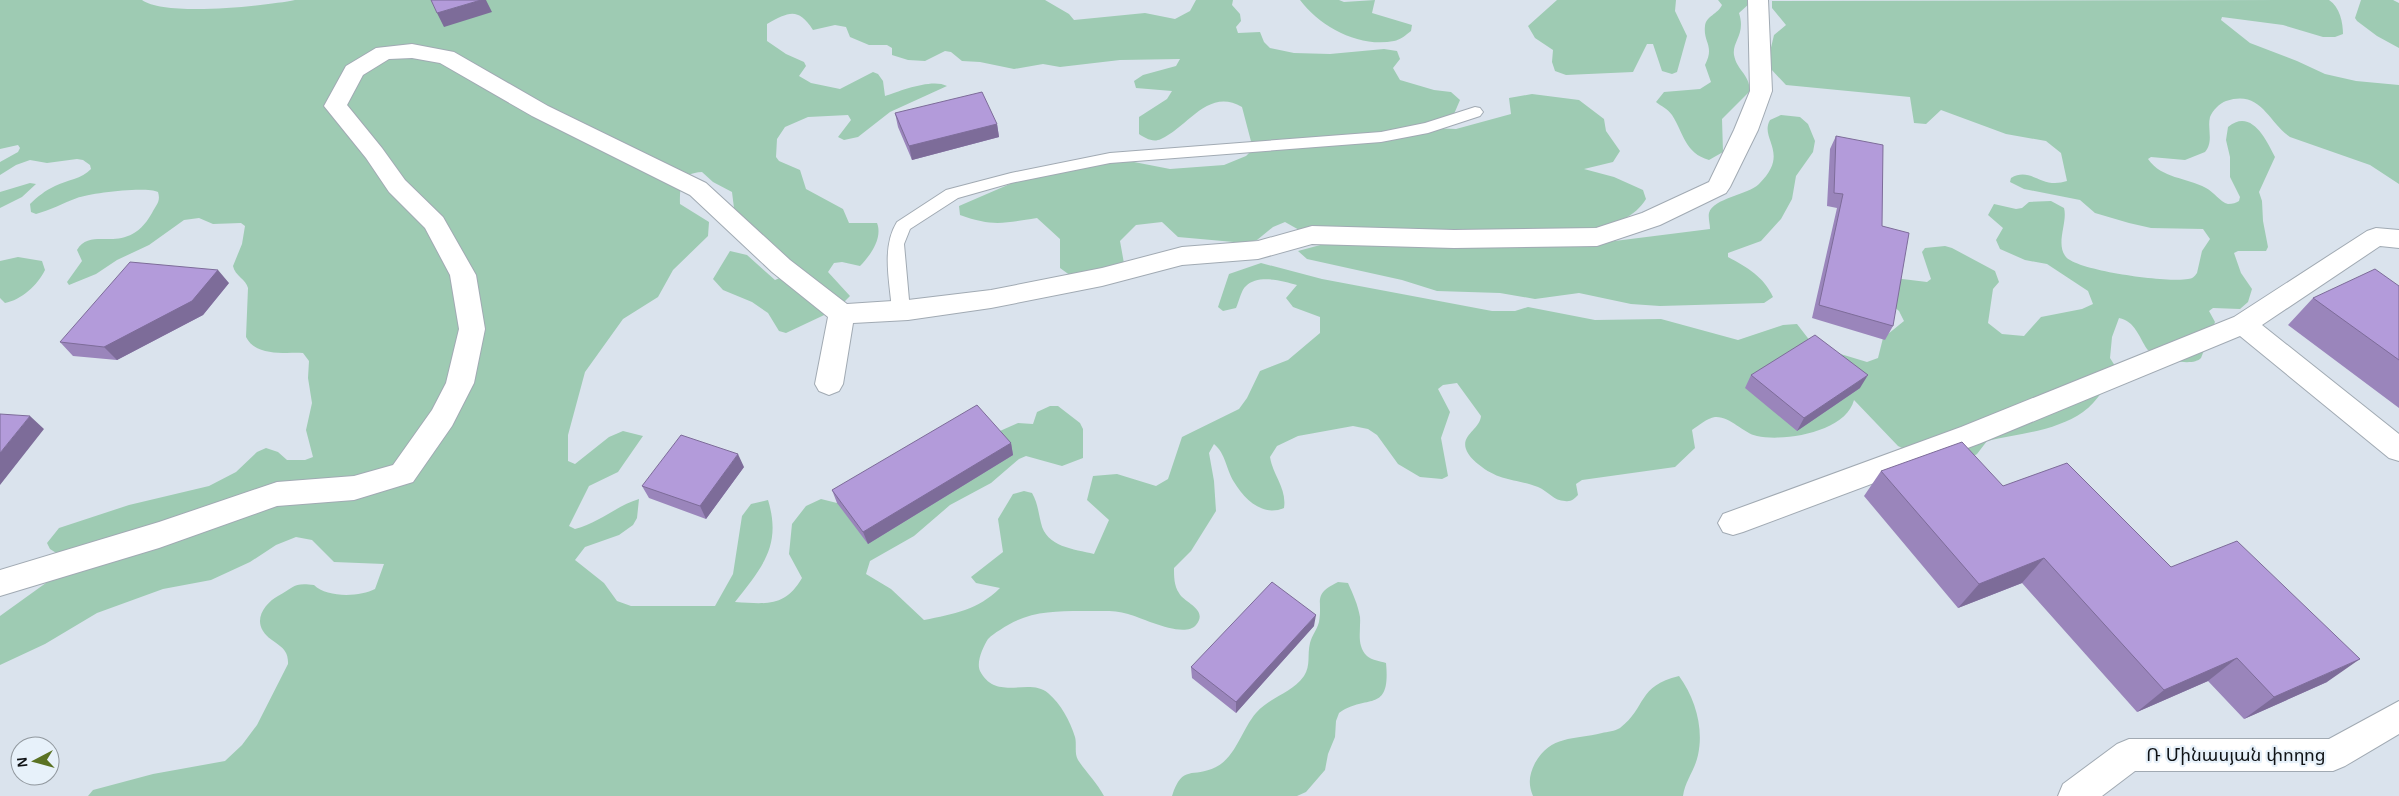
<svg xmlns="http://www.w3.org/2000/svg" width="2399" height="796" font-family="Helvetica,'Noto Sans Armenian',sans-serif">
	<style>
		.green { fill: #9ecbb3 }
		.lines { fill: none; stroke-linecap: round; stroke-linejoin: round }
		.service-casing { stroke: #a1aab3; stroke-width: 2 }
		.minor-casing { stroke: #a1aab3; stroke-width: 2 }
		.service { fill: #fff; fill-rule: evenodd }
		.minor { fill: #fff; fill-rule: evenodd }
		.wall { fill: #9a85bb }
		.shaded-wall { fill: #7d6c99 }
		.building { fill: #b39bda; stroke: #7d6c99 }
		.labels { text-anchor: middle; stroke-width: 4.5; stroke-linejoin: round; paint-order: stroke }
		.near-street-label { font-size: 18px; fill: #0f1215; stroke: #e7f1fa }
	</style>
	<rect width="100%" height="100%" fill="#dae3ed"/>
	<path class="green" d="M0 0H142C165 17 265 6 295 0H1045L1069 14 1074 20 1145 13 1175 19 1190 11 1196 0H1233L1232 5 1240 14 1241 21 1236 27 1238 33 1260 32 1264 42 1270 48 1294 53 1330 54 1384 49 1397 51 1400 59 1393 68 1400 80 1434 90 1451 92 1460 100 1454 114 1430 128 1456 129 1511 114 1509 98 1532 94 1579 100 1604 119 1606 131 1620 151 1613 162 1584 169 1614 177 1643 190 1646 199C1624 235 1566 229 1529 232L1575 246 1710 229C1710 224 1708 217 1709 213 1713 198 1748 195 1759 184 1791 153 1759 139 1770 120L1781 115 1800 117 1808 124 1815 141 1813 152 1796 176 1792 199 1781 219 1761 241 1728 253V257C1747 267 1764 277 1773 297L1764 303 1660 306 1631 304 1579 293 1535 299 1500 293 1437 291 1402 280 1307 259 1298 251 1324 244 1285 222 1273 227 1257 240 1245 243 1178 237 1162 222 1136 225 1120 241 1125 269 1078 281 1060 268V239L1037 218C1004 223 993 227 960 215L959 206 1047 168 1098 155 1170 169 1224 165 1246 156 1253 149 1242 107C1208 87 1188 127 1161 139 1153 143 1145 138 1139 134V117L1167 99 1172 91 1136 88 1134 81 1143 75 1176 66 1180 59 1120 60 1060 67 1043 64 1014 69 980 62 962 61 951 52 945 51 925 61 908 60 892 55V48L887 45H869L850 37 846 27 835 25 813 30C798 7 789 12 767 24V41L786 54 804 62 806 66 799 76 811 83 840 89 873 72 878 74 883 81 885 96C900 91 932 78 947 86L890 112 858 137 844 140 838 137 851 120 848 115 808 117 785 127 777 139 776 157 779 161 800 170 806 189 843 209 849 223H877C883 238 870 256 860 266L842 262 834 263 828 272 850 296 837 309 786 333 779 331 768 313 752 302 723 290 713 279 730 251 747 255 775 280 794 272C781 245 770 240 744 229L734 208 732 192 713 182 702 172C680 173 680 185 680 204L709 222 708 236 673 270 658 297 623 319 585 372 568 435V461L575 464 609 437 623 431 643 436 618 472 589 486 569 526 575 529C599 523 616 506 639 499L637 518 633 525 619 535 585 547 575 560 604 583 617 601 631 606H715L733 574 742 516 751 504 768 500C782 546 762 567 735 602 767 604 785 607 802 578L789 554 792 524 806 506 821 499 837 503 1018 423 1033 424 1037 412 1050 406H1058L1080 423 1083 429V458L1062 466 1026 456 1019 459 991 483 950 505 914 536 870 561 866 574 891 589 924 620C954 614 978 610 1000 588L976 583 971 577 1003 552 998 519 1013 494 1024 491 1032 493C1038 504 1038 511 1041 523 1046 547 1074 549 1094 554L1109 520 1087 500 1093 476 1117 474 1156 486 1168 479 1182 437 1239 409 1247 398 1260 371 1288 360 1320 333V317L1293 307 1286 298 1297 285C1283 281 1258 274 1246 286 1241 290 1239 302 1236 308L1223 311 1218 307 1229 274 1261 263 1322 279 1492 311H1515L1528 307 1595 320 1661 319 1738 340 1783 325 1797 324 1814 346 1867 362 1878 358 1883 338 1904 321 1899 311 1865 282 1886 277 1927 282 1931 279 1922 252 1925 248 1945 246 1952 248 1995 271 1999 282 1993 289 1988 323 2002 334 2024 336 2041 317 2082 309 2093 304 2088 291 2047 264 2025 260 2000 249 1996 240 2003 228 1988 215 1994 204 2016 209 2022 208 2029 202 2051 201 2064 208C2068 222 2055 244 2066 257 2078 271 2169 283 2188 279 2192 279 2195 276 2197 273L2202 251 2210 239 2203 229 2151 228 2129 223 2095 213 2080 200 2024 189 2010 182 2011 178C2028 168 2038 183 2055 183 2059 183 2063 182 2067 181L2061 153 2046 141 2006 134 1941 110 1926 124 1914 123 1910 97 1786 85 1770 68 1769 56 1774 35 1786 25 1772 8V1L2329 0C2340 7 2343 23 2343 34L2335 37H2323L2283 25 2222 17 2221 20 2250 43 2297 61 2325 74 2356 81 2399 85V184L2370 165 2290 137C2268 122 2261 89 2226 101 2220 103 2212 111 2210 117 2207 129 2214 141 2205 152L2185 160 2151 157 2148 159C2162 179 2186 177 2206 188 2214 192 2220 202 2228 204 2233 204 2236 203 2239 201L2240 197 2230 177V157L2226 140 2228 127C2251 108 2266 139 2275 157L2259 192 2262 201 2263 221 2268 247 2266 251H2238L2234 253 2241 273 2252 289 2248 302 2240 309 2213 308 2209 311 2215 322 2201 358C2192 368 2154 358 2147 349 2139 337 2135 321 2119 318L2112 337 2110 358 2122 377C2103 384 2099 401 2083 412 2056 431 2018 434 1987 441L1977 454 1967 460 1906 450 1898 446 1854 400C1846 432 1784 442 1757 436 1743 433 1730 416 1715 417 1707 418 1698 426 1692 430L1695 448 1675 467 1582 480 1576 484 1578 495C1574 499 1571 502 1565 501 1554 501 1548 491 1538 487 1514 478 1500 482 1478 464 1473 460 1468 455 1466 449 1461 435 1480 429 1481 416L1457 383 1443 385 1438 389 1450 412 1441 438 1448 476 1442 479 1420 477 1398 464 1377 435 1368 429 1353 426 1298 436 1277 446 1270 457C1273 476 1287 488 1284 508 1263 517 1245 500 1234 482 1226 469 1226 454 1214 444L1209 453 1214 481 1216 511 1191 551 1174 568C1174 576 1174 586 1179 593 1184 603 1209 609 1196 625 1184 639 1143 618 1128 614 1116 610 1103 611 1090 611 1057 611 1028 610 1000 630 995 633 992 635 988 639 983 647 976 662 980 671 996 702 1029 677 1048 693 1061 704 1070 721 1075 737 1077 744 1074 753 1078 760 1086 772 1097 783 1104 796H88L93 790 153 774 225 761 242 745 257 725 288 664C289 644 272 645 263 631 254 617 267 602 278 596 294 587 294 582 314 585 327 598 360 597 375 589L384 564 334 562 312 540 296 537 276 545 250 562 211 580 163 589 97 613 45 644 0 665V616L57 575 61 556 50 549 47 543 59 528 129 505 209 486 236 472 257 452 266 448 278 452 287 460H305L313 457 306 430 312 403 308 378 309 361 303 353C285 352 256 357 246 337L248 288C246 279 235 276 233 266L242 244 245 226 241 223 213 224 199 218 184 220 149 245 117 260 96 274 69 285 67 282 82 261 77 250C92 224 126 259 152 213 156 205 161 202 158 192 146 186 90 193 77 198 63 203 51 210 36 214L31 212 30 204C37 197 46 190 55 186 67 180 82 179 91 169L90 165 83 160 77 159 47 163 30 160 16 165 0 175V162L18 152 20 148 18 145 0 149Z
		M1300 0H1339L1344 2 1375 0 1372 13 1412 25 1411 31C1406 35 1400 40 1394 41 1360 48 1320 27 1300 0Z
		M1557 0H1676L1675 11 1687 36 1677 72 1672 74 1662 71 1653 44H1647L1633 72 1566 75 1555 71 1552 62 1553 50 1535 38 1528 26Z
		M1718 0H1749L1750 3 1739 13C1746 35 1732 41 1734 55 1737 71 1749 73 1750 91L1722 119 1723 152 1709 160C1685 153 1684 134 1672 115 1668 109 1661 106 1656 102L1664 92 1700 89 1711 82 1705 65C1715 45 1703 43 1705 26 1706 16 1718 14 1722 5Z
		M2361 0H2393L2399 3V48L2377 36 2357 21 2355 18Z
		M30 183 36 184 22 197 0 208V192Z
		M18 257 42 261 45 270C38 285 21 300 5 303L0 298V261Z
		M1338 582 1348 583C1353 594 1358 605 1360 617 1361 630 1356 645 1367 656 1371 660 1380 661 1386 663 1391 715 1366 693 1339 713L1336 721 1335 737 1328 754 1325 770 1306 792 1297 796H1172C1183 763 1192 779 1216 767 1236 757 1242 729 1256 713 1271 696 1291 694 1304 676 1311 665 1307 655 1310 643 1312 635 1317 630 1319 622 1323 599 1312 595 1338 582Z
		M1679 676C1695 698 1704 728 1698 755 1695 770 1685 781 1683 796H1533C1528 784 1529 775 1535 763 1551 735 1573 740 1602 733 1607 732 1615 731 1620 728 1647 707 1637 686 1679 676Z"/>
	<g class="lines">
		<defs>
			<path id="service" d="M1475 107 1480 108 1483 112 1480 116 1428 133 1381 142 1110 163 1011 183 958 198 910 229 904 244 910 311 907 316 901 318 895 316 892 311C890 282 881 248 897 222L946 190 1011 173 1110 153 1381 132 1425 123Z"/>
			<path id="minor" d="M1748 0H1768L1772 91 1758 130 1730 187 1726 193 1660 225 1597 246 1454 248 1312 244 1258 259 1182 265 1102 286 991 308 908 320 853 323 843 384 839 391 829 395 819 391 815 384 828 317 772 272 690 195 532 116 440 63 412 58 389 59 363 75 347 105 382 148 405 180 443 217 476 275 485 329 474 383 452 426 413 482 354 500 277 506 159 548 0 596V570L159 522 277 482 354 476 393 465 432 410 446 383 459 329 450 275 425 228 389 192 366 158 324 106 346 66 376 48 412 44 454 52 548 106 706 183 790 260 847 304 908 300 991 290 1102 268 1182 247 1258 241 1312 226 1454 230 1596 228 1642 213 1709 182 1734 130 1750 91Z
				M2376 228 2399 230V248L2380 246 2262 325 2399 434V461L2389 458 2240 336 1981 443 1743 532 1733 535 1723 532 1718 523 1723 514 1961 427 2234 317 2367 231Z
				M2399 701V734L2345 766 2333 771H2135L2102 796H2058L2063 784 2117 744 2129 739H2329Z"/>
		</defs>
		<use href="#service" class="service-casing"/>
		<use href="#minor" class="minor-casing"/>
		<use href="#service" class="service"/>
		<use href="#minor" class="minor"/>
	</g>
	<path class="wall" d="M895 113 997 124 999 137 912 160 898 127Z
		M1836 136 1882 226 1893 326 1885 340 1812 318 1837 208 1827 206 1830 149Z
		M229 283 203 315 117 360 73 356 60 342Z
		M2399 286V408L2288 325 2313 298Z
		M1751 375 1860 388 1797 431 1745 388Z
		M1011 443 1013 455 868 544 837 503 832 490Z
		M744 467 706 519 649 498 642 486Z
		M1881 471 2003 486 2171 567 2327 682 2244 719 2208 681 2137 712 2022 583 1958 608 1864 496Z
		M1314 626 1236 713 1192 678 1191 667Z"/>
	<path class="shaded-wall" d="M481 0H486L492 12 444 27 437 13Z
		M997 124 999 137 912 160 909 146Z
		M218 270 229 283 203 315 117 360 104 347Z
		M1868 375 1860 388 1797 431 1804 418Z
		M30 416 44 429 0 485V453Z
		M1011 443 1013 455 868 544 863 532Z
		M738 454 744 467 706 519 700 506Z
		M2044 558 2022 583 1958 608 1979 584Z
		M1316 615 1314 626 1236 713V702Z
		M2237 658 2208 681 2137 712 2164 690Z
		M2360 659 2327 682 2244 719 2274 697Z"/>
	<path class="building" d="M431 0H481L437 13Z
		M982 92 997 124 909 146 895 113Z
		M1836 136 1883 145 1882 226 1909 233 1893 326 1819 305 1843 194 1834 193Z
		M130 262 218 270 192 301 104 347 60 342Z
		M2375 269 2399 286V360L2313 298Z
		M1815 335 1868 375 1804 418 1751 375Z
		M977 405 1011 443 863 532 832 490Z
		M0 414 30 416 0 453Z
		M681 435 738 454 700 506 642 486Z
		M1962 442 2003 486 2067 463 2171 567 2237 541 2360 659 2274 697 2237 658 2164 690 2044 558 1979 584 1881 471Z
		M1272 582 1316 615 1236 702 1191 667Z"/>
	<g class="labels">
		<g class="near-street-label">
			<text x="2236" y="761">Ռ Մինասյան փողոց</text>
		</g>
	</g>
	<g transform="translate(35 761) rotate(264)"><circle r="24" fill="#e7f1fa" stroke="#91989e"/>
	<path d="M0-4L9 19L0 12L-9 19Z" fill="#5a7223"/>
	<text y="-8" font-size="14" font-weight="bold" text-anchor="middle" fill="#0f1215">N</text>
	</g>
</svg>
